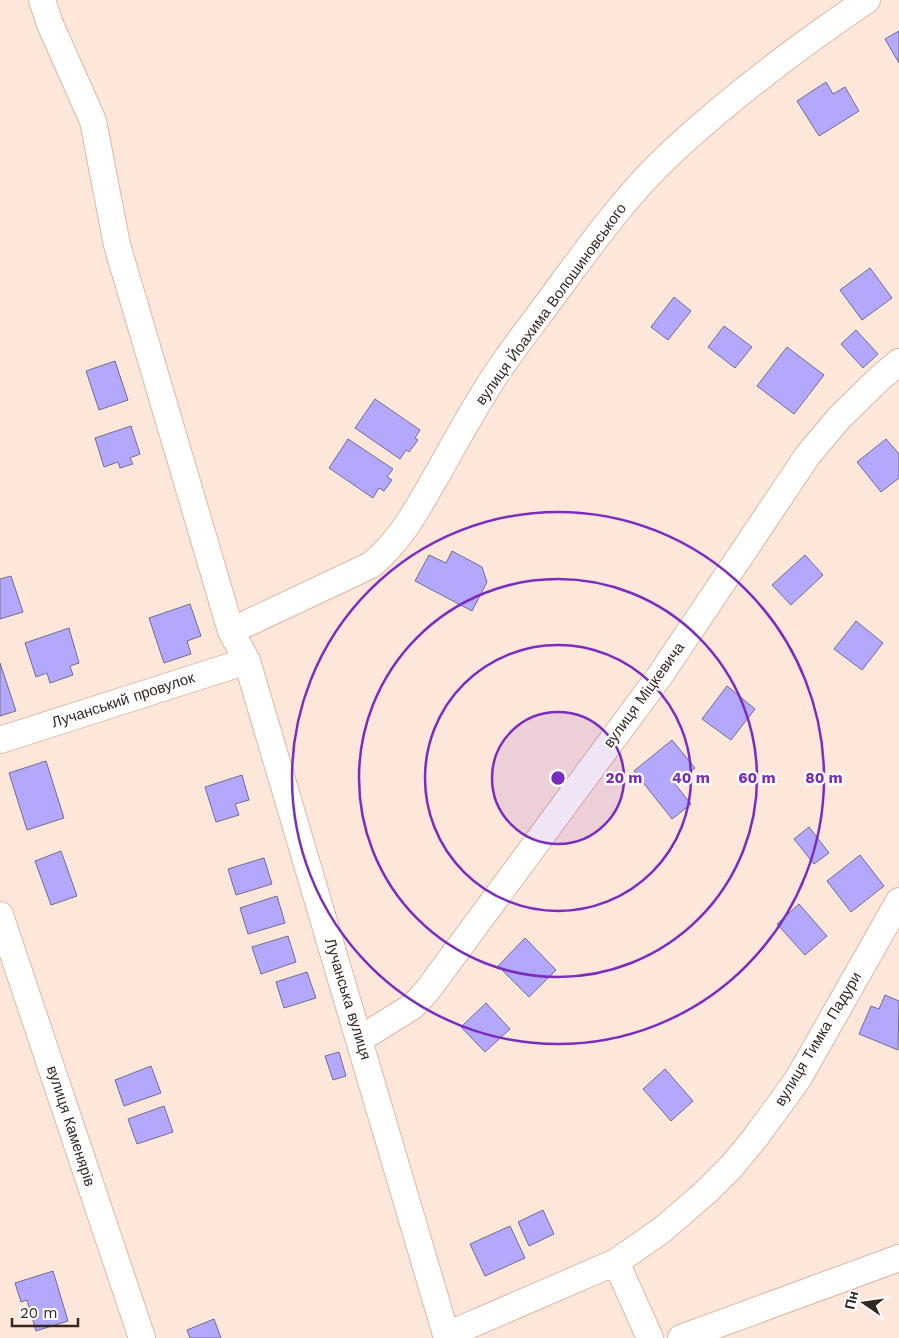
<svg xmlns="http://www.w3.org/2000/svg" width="899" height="1338" font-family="'Work Sans',sans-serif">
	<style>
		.building { fill: #b4a8fe; stroke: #706d8c }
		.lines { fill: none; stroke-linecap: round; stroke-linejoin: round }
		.minor-casing { stroke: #dab8a4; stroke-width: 28 }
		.minor { stroke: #fff; stroke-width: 26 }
		.ring { fill: none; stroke: #7b2cbf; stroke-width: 2.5 }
		.labels { text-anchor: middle; stroke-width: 4.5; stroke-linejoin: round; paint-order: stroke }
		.street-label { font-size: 15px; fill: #342720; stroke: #fff }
		.centre { fill: #7b2cbf; stroke: #fff; stroke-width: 2.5 }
		.ring-label { font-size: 15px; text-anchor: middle; font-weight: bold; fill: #7b2cbf; stroke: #fff; stroke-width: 4.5; stroke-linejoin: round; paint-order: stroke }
	</style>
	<rect width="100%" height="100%" fill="#fde7db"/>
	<path class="building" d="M899 31V63L885 39Z
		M826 82 833 94 845 87 859 111 819 136 797 101Z
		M870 268 892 298 862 320 840 290Z
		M674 297 691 311 668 340 651 327Z
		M724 326 752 347 735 368 708 347Z
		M856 330 878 354 863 368 841 344Z
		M787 347 824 375 794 414 757 386Z
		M115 361 128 400 99 410 86 371Z
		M375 399 420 430 415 438 418 440 409 452 406 450 400 459 355 428Z
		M131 426 140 454 130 458 133 464 120 468 118 462 104 467 95 438Z
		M348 439 393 469 387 477 392 480 384 491 379 488 373 498 329 468Z
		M886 439 899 454V478L881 492 857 462Z
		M452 551 482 567 487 582 472 611 415 581 429 555 446 563Z
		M805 555 823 575 791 605 772 585Z
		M11 576 23 612 0 619V579Z
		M190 604 201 636 187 641 191 654 164 663 149 618Z
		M856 621 883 643 862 670 834 649Z
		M69 628 79 663 70 666 73 675 50 683 47 673 36 677 25 643Z
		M0 663 16 711 0 716Z
		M727 686 755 709 731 740 702 719Z
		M672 740 695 768 675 784 691 804 672 819 634 771Z
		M46 761 64 818 27 830 9 773Z
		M242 775 249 800 235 804 239 815 216 822 205 787Z
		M809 827 829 853 814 864 794 839Z
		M61 851 77 896 51 905 35 861Z
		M860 855 884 886 851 912 827 881Z
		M264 858 272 884 236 895 228 869Z
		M277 896 285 923 248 934 240 908Z
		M799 904 827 936 805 955 777 924Z
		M288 936 296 962 261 974 252 947Z
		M525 938 556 970 529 997 498 966Z
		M307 972 316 998 284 1008 276 982Z
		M885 995 899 1001 898 1050 859 1034 871 1006 879 1009Z
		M486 1003 510 1029 485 1052 461 1027Z
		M339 1052 346 1076 333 1080 325 1056Z
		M151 1066 161 1093 124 1106 115 1080Z
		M665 1069 693 1101 671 1121 643 1089Z
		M164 1106 173 1132 137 1144 128 1119Z
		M543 1210 554 1234 529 1246 518 1222Z
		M510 1226 525 1258 485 1276 470 1244Z
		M53 1271 68 1321 36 1331 27 1300 21 1302 15 1283Z
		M214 1319 221 1338H190L187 1330Z"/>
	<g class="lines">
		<defs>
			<path id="minor" d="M42 0 50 24 93 121 117 245 231 631 247 661 447 1338
				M231 631 371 565C402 539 418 508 438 473 457 439 476 404 498 371 518 342 540 314 561 285 595 239 629 192 671 153 732 96 799 46 867 0
				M0 740 247 661
				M0 915 142 1338
				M360 1039 413 1006 427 991 661 674 808 455 839 418 880 378 899 362
				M616 1262 650 1338
				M447 1335 616 1262 662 1230 706 1192 731 1167 755 1138 798 1079 899 901
				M681 1338 899 1258"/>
		</defs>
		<use href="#minor" class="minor-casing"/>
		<use href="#minor" class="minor"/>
	</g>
	<circle cx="558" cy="778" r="66" fill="#7b2cbf" fill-opacity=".12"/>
	<g class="ring">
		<circle cx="558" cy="778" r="66"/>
		<circle cx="558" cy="778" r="133"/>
		<circle cx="558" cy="778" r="199"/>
		<circle cx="558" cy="778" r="266"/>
	</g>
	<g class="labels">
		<g class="street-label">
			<text transform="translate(551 304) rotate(-54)" y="5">вулиця Йоахима Волошиновського</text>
			<text transform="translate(644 695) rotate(-54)" y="5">вулиця Міцкевича</text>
			<text transform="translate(123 700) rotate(-18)" y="5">Лучанський провулок</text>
			<text transform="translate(348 999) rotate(73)" y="5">Лучанська вулиця</text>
			<text transform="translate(818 1039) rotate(-59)" y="5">вулиця Тимка Падури</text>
			<text transform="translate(71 1126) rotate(72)" y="5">вулиця Каменярів</text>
		</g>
	</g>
	<circle cx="558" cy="778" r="8" class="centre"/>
	<g class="ring-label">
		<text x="624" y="783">20 m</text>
		<text x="691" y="783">40 m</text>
		<text x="757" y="783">60 m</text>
		<text x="824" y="783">80 m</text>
	</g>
	<g transform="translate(864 1303) rotate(283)" stroke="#ffffff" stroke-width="4" paint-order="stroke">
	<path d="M0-4L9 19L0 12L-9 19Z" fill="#342720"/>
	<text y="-8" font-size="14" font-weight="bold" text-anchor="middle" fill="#342720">Пн</text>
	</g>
	<path d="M12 1318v8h66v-8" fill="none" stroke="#342720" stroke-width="2.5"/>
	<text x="20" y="1318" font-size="15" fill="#342720" stroke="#ffffff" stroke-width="4" paint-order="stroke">20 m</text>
</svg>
